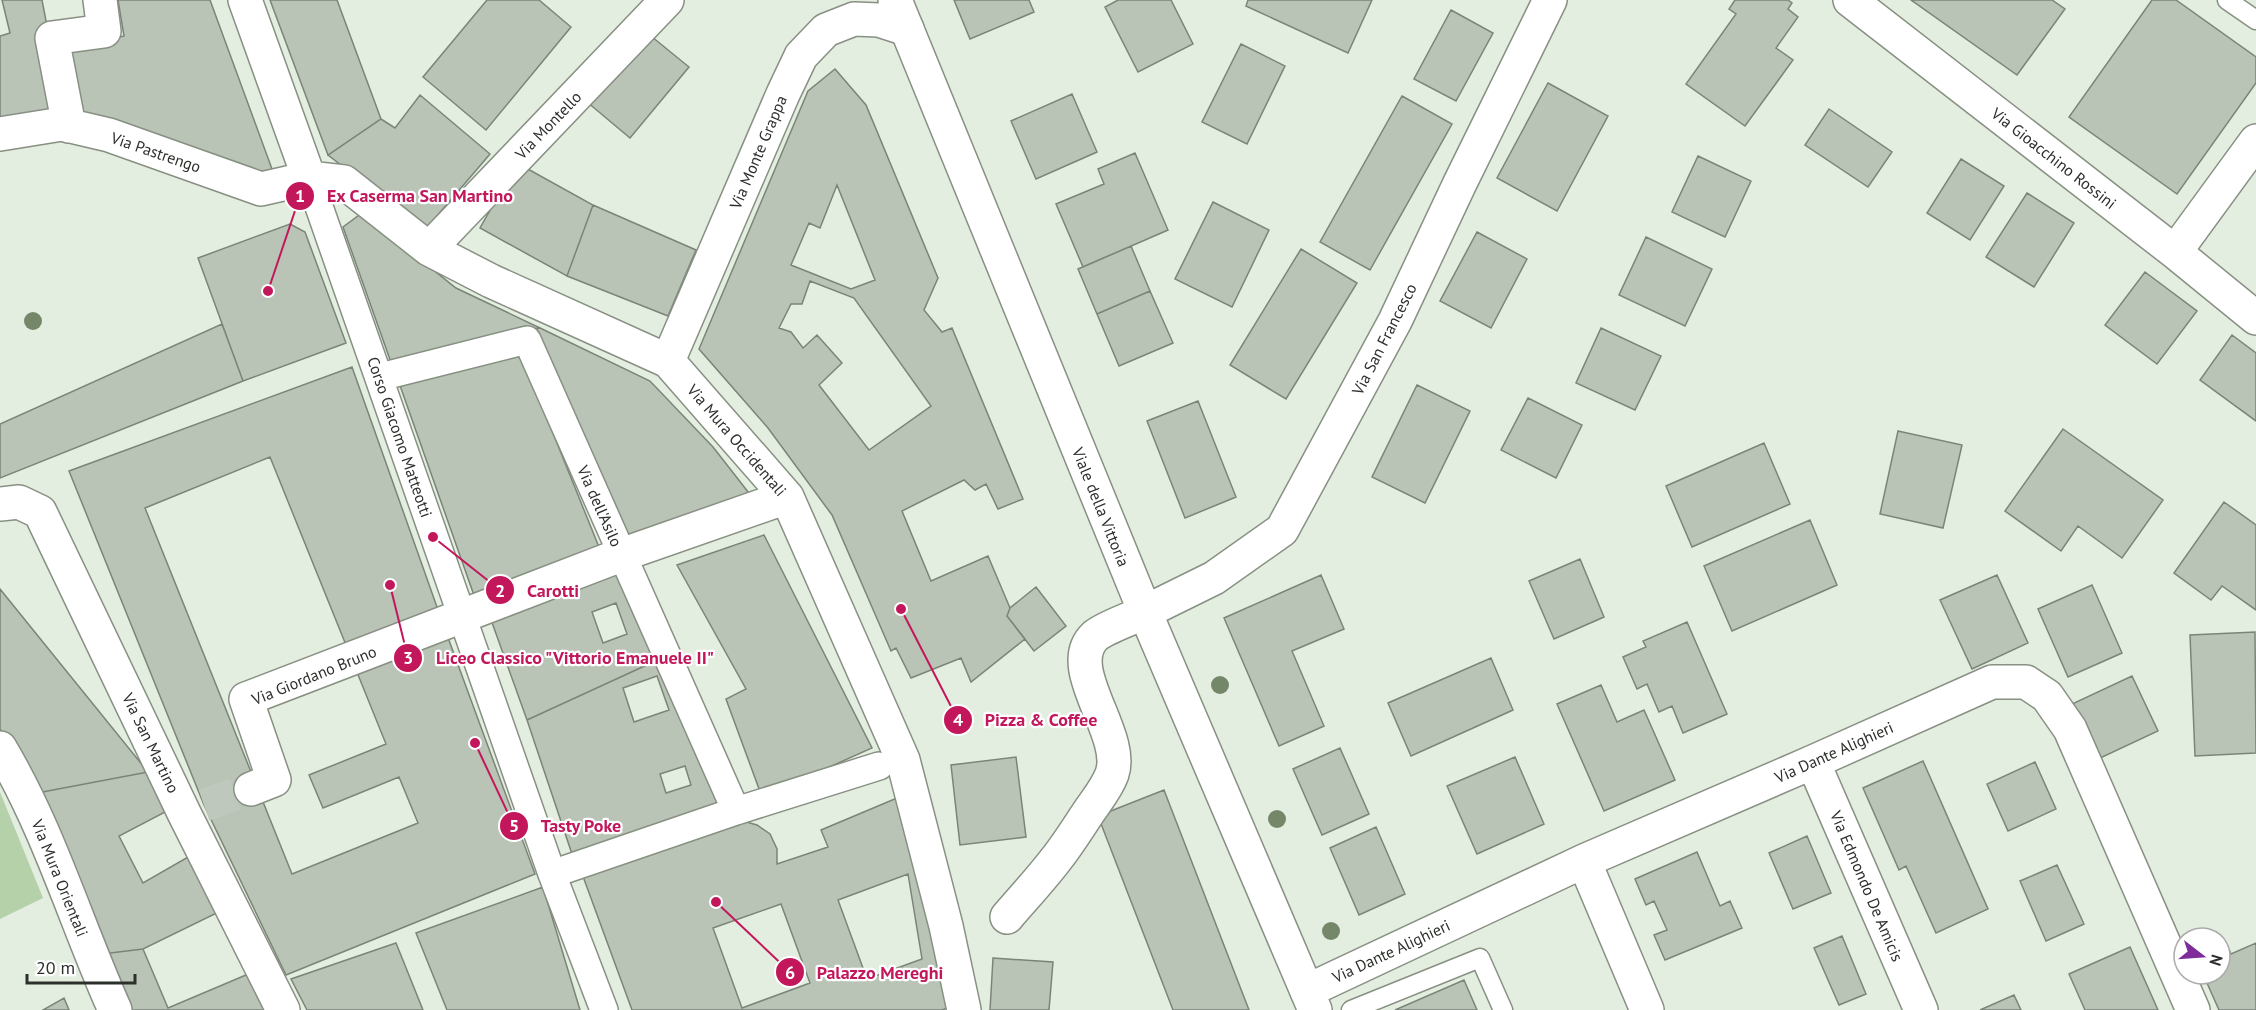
<svg xmlns="http://www.w3.org/2000/svg" width="2256" height="1010" font-family="'PT Sans',sans-serif">
	<style>
		.green { fill: #b5d1a9 }
		.building { fill: #b9c3b6; stroke: #7b8478; stroke-width: 1.5; fill-rule: evenodd }
		.lines { fill: none; stroke-linecap: round; stroke-linejoin: round }
		.minor-tunnel { stroke: #bfc8bc; stroke-width: 33; stroke-dasharray: 33 16; stroke-linecap: butt }
		.service-casing { stroke: #879083; stroke-width: 21 }
		.pedestrian-casing { stroke: #879083; stroke-width: 30 }
		.minor-casing { stroke: #879083; stroke-width: 36 }
		.secondary-casing { stroke: #879083; stroke-width: 36 }
		.service { stroke: #fff; stroke-width: 18 }
		.pedestrian { stroke: #fff; stroke-width: 27 }
		.minor { stroke: #fff; stroke-width: 33 }
		.secondary { stroke: #fff; stroke-width: 33 }
		.tree { fill: #748869 }
		.labels { text-anchor: middle; stroke-width: 4.5; stroke-linejoin: round; paint-order: stroke }
		.street-label { font-size: 16px; fill: #2c302b; stroke: #fff }
		.leader { fill: none; stroke: #c2185b; stroke-width: 2 }
		.callout-dot { fill: #c2185b; stroke: #fff; stroke-width: 2 }
		.mark-label { font-size: 18px; text-anchor: middle; font-weight: bold; fill: #fff }
		.callout-label { font-size: 18px; text-anchor: middle; font-weight: bold; fill: #c2185b; stroke: #fff; stroke-width: 4.5; stroke-linejoin: round; paint-order: stroke }
	</style>
	<rect width="100%" height="100%" fill="#e4eee0"/>
	<path class="green" d="M0 792 43 898 0 919Z"/>
	<path class="building" d="M2 0H42L63 109 0 125V36L10 33Z
		M118 0H210L272 169 263 172 68 107 58 53 124 36Z
		M270 0H337L381 119 328 155Z
		M487 0H539L571 27 486 130 423 77Z
		M954 0H1029L1034 12 970 39Z
		M1118 0H1171L1193 44 1138 72 1105 7Z
		M1248 0H1372L1348 53 1246 6Z
		M1735 0H1788L1792 3 1788 9 1798 17 1776 48 1793 60 1745 126 1686 84 1736 14 1729 9Z
		M1911 0H2052L2065 9 2017 75Z
		M2152 0H2176L2256 57V83L2177 194 2069 117Z
		M1451 10 1493 33 1456 101 1414 79Z
		M646 32 689 67 630 138 587 102Z
		M1241 44 1285 66 1247 144 1202 122Z
		M835 69 866 105 938 278 924 310 942 332 952 328 1023 499 998 509 986 484 975 490 964 480 902 511 931 581 988 556 1010 608 1007 616 1025 639 971 682 961 658 911 678 896 648 891 651 832 515 768 428 699 349 808 91ZM837 185 875 280 851 289 791 265 809 223 820 228ZM810 281 854 298 931 406 869 450 819 385 842 363 817 335 803 348 791 332 779 328 791 304H802Z
		M1548 83 1608 116 1557 211 1497 178Z
		M1072 94 1097 152 1036 179 1011 121Z
		M420 95 490 154 425 230 328 155 381 119 395 128Z
		M1402 96 1452 124 1370 270 1320 242Z
		M1829 109 1892 152 1868 187 1805 145Z
		M1135 153 1168 230 1083 267 1056 204 1104 184 1098 169Z
		M1698 156 1751 181 1725 237 1672 212Z
		M1961 159 2004 186 1970 240 1927 213Z
		M517 163 593 205 567 276 480 228Z
		M2027 193 2074 223 2034 287 1986 257Z
		M1213 202 1269 230 1232 307 1175 279Z
		M593 205 696 250 668 316 567 276Z
		M362 213 456 288 538 327 532 335 393 368 343 227Z
		M290 224 305 232 346 343 243 381 198 258Z
		M1477 232 1527 259 1491 328 1440 301Z
		M1646 237 1712 269 1685 326 1619 295Z
		M1131 246 1150 291 1097 314 1078 269Z
		M1301 249 1357 283 1286 399 1230 365Z
		M2145 272 2197 311 2157 364 2105 325Z
		M1150 291 1173 343 1119 366 1097 314Z
		M222 324 243 381 0 478V424Z
		M538 327 650 381 713 447 752 497 622 546 532 335Z
		M1601 328 1661 356 1635 410 1576 383Z
		M2232 335 2256 353V421L2200 380Z
		M517 344 603 557 476 601 397 377Z
		M352 367 443 624 535 874 286 975 204 805 69 471ZM270 457 386 744 309 775 323 808 399 777 418 823 292 874 145 508Z
		M1417 385 1470 411 1425 503 1372 477Z
		M1528 398 1582 425 1556 478 1501 450Z
		M1198 401 1236 497 1185 518 1147 421Z
		M2063 429 2163 500 2122 558 2078 526 2061 551 2005 511Z
		M1898 431 1962 445 1943 528 1880 514Z
		M1764 443 1790 504 1692 547 1666 486Z
		M2224 502 2256 525V610L2222 586 2211 600 2174 573Z
		M1810 520 1837 585 1732 631 1704 566Z
		M764 535 872 748 762 797 726 699 746 689 677 565Z
		M1580 559 1604 617 1554 639 1529 581Z
		M620 569 662 658 527 720 490 617ZM616 603 627 634 603 643 592 612Z
		M1321 575 1344 629 1292 651 1324 726 1279 746 1224 618Z
		M1997 575 2028 643 1972 669 1940 600Z
		M2092 585 2122 653 2068 677 2038 609Z
		M1036 587 1066 626 1034 651 1007 616 1010 608Z
		M0 589 148 772 37 793 0 729Z
		M1687 622 1727 714 1683 733 1672 706 1659 712 1647 684 1637 689 1623 657 1646 647 1643 641Z
		M2255 632 2256 753 2195 756 2190 635Z
		M662 658 723 808 573 857 527 720ZM657 676 669 710 634 722 623 688ZM685 766 691 785 666 793 660 774Z
		M1491 658 1513 710 1411 756 1388 703Z
		M2132 676 2158 731 2098 759 2072 704Z
		M1601 685 1617 722 1644 710 1675 780 1604 811 1557 704Z
		M1340 748 1369 814 1322 835 1293 769Z
		M1016 757 1026 837 960 845 951 765Z
		M1515 757 1544 824 1477 854 1447 786Z
		M1923 761 1988 909 1936 933 1906 866 1899 870 1863 788Z
		M2035 762 2056 809 2008 831 1987 784Z
		M148 772 169 810 119 836 143 883 195 853 227 908 143 949 102 954 37 793Z
		M1164 790 1249 1010H1173L1098 816Z
		M897 798 907 820 947 1008 942 1010H632L581 871 743 821 757 825 770 834 777 849V864L828 847 821 830ZM908 874 922 959 867 979 838 900ZM781 904 810 983 742 1008 713 928Z
		M1376 827 1405 894 1359 915 1330 848Z
		M1807 836 1831 893 1793 909 1769 853Z
		M1697 852 1720 906 1730 901 1742 928 1665 960 1654 935 1667 930 1654 901 1646 905 1635 879Z
		M2057 865 2084 924 2046 941 2020 881Z
		M543 887 580 1010H447L416 933Z
		M1842 936 1866 994 1839 1005 1814 948Z
		M396 943 423 1010H307L291 979Z
		M2256 943V1010H2219L2203 974H2220V949L2227 945 2231 954Z
		M2130 947 2158 1010H2085L2069 974Z
		M143 949 168 1008 253 972 274 1010H132L102 954Z
		M993 958 1053 962 1049 1010H990Z
		M1464 980 1477 1010H1395Z
		M2014 995 2021 1010H1980Z
		M64 998 69 1010H43Z"/>
	<g class="lines">
		<path class="minor-tunnel" d="M204 805 251 789"/>
		<defs>
			<path id="service" d="M2227 0 2256 20
				M1351 1010 1480 958 1503 1010"/>
			<path id="pedestrian" d="M309 178 552 874 604 1010
				M380 377 527 340 736 811
				M552 874 736 811 879 766"/>
			<path id="minor" d="M245 0 309 178
				M1850 0 2175 252 2256 318
				M69 126 52 38 104 31 100 0
				M0 134 62 124 109 135 261 189 309 178 344 182 429 249 491 281 668 361 787 497 903 760 946 926 964 1010
				M429 249 667 0
				M2175 252 2256 141
				M668 361 783 94 801 56 826 30 854 19 879 20 907 29
				M0 504 19 502 40 512 184 813 283 1010
				M0 748C49 830 76 923 115 1010
				M1813 762 1921 1010
				M251 789 274 780 246 699 621 555 787 497
				M1584 861 1647 1010
				M1007 917C1024 897 1042 878 1057 858 1068 844 1078 828 1088 813 1096 801 1107 788 1112 774 1126 734 1061 668 1095 636 1106 627 1131 619 1145 612
				M1307 991 1584 861 1813 762 1992 682H2026L2047 696 2070 729 2193 1010"/>
			<path id="secondary" d="M895 0 1145 612 1315 1010
				M1145 612 1214 578 1282 530 1395 321 1460 183 1550 0"/>
		</defs>
		<use href="#service" class="service-casing"/>
		<use href="#pedestrian" class="pedestrian-casing"/>
		<use href="#minor" class="minor-casing"/>
		<use href="#secondary" class="secondary-casing"/>
		<use href="#service" class="service"/>
		<use href="#pedestrian" class="pedestrian"/>
		<use href="#minor" class="minor"/>
		<use href="#secondary" class="secondary"/>
	</g>
	<g class="tree">
		<circle cx="33" cy="321" r="9"/>
		<circle cx="1220" cy="685" r="9"/>
		<circle cx="1277" cy="819" r="9"/>
		<circle cx="1331" cy="931" r="9"/>
	</g>
	<g class="labels">
		<g class="street-label">
			<text transform="translate(548 125) rotate(-46)" y="6">Via Montello</text>
			<text transform="translate(156 152) rotate(19)" y="6">Via Pastrengo</text>
			<text transform="translate(758 152) rotate(-67)" y="6">Via Monte Grappa</text>
			<text transform="translate(2054 158) rotate(38)" y="6">Via Gioacchino Rossini</text>
			<text transform="translate(1384 339) rotate(-63)" y="6">Via San Francesco</text>
			<text transform="translate(400 437) rotate(71)" y="6">Corso Giacomo Matteotti</text>
			<text transform="translate(737 440) rotate(49)" y="6">Via Mura Occidentali</text>
			<text transform="translate(600 506) rotate(66)" y="6">Via dell'Asilo</text>
			<text transform="translate(1101 507) rotate(68)" y="6">Viale della Vittoria</text>
			<text transform="translate(314 675) rotate(-22)" y="6">Via Giordano Bruno</text>
			<text transform="translate(151 743) rotate(64)" y="6">Via San Martino</text>
			<text transform="translate(1834 752) rotate(-24)" y="6">Via Dante Alighieri</text>
			<text transform="translate(60 878) rotate(68)" y="6">Via Mura Orientali</text>
			<text transform="translate(1867 886) rotate(67)" y="6">Via Edmondo De Amicis</text>
			<text transform="translate(1391 951) rotate(-25)" y="6">Via Dante Alighieri</text>
		</g>
	</g>
	<path class="leader" d="M268 291L300 196M433 537L500 590M390 585L408 658M901 609L958 720M475 743L514 826M716 902L790 972"/>
	<g class="callout-dot">
		<circle cx="268" cy="291" r="6"/>
		<circle cx="433" cy="537" r="6"/>
		<circle cx="390" cy="585" r="6"/>
		<circle cx="901" cy="609" r="6"/>
		<circle cx="475" cy="743" r="6"/>
		<circle cx="716" cy="902" r="6"/>
		<circle cx="300" cy="196" r="15"/>
		<circle cx="500" cy="590" r="15"/>
		<circle cx="408" cy="658" r="15"/>
		<circle cx="958" cy="720" r="15"/>
		<circle cx="514" cy="826" r="15"/>
		<circle cx="790" cy="972" r="15"/>
	</g>
	<g class="mark-label">
		<text x="300" y="202">1</text>
		<text x="500" y="597">2</text>
		<text x="408" y="664">3</text>
		<text x="958" y="726">4</text>
		<text x="514" y="832">5</text>
		<text x="790" y="979">6</text>
	</g>
	<g class="callout-label">
		<text x="420" y="202">Ex Caserma San Martino</text>
		<text x="553" y="597">Carotti</text>
		<text x="575" y="664">Liceo Classico "Vittorio Emanuele II"</text>
		<text x="1041" y="726">Pizza &amp; Coffee</text>
		<text x="581" y="832">Tasty Poke</text>
		<text x="880" y="979">Palazzo Mereghi</text>
	</g>
	<g transform="translate(2202 956) rotate(107)"><circle r="28" fill="#ffffff" stroke="#abacaa" stroke-width="1.5"/>
	<path d="M0-4.5L10 22L0 15L-10 22Z" fill="#7f2b9a"/>
	<text y="-9" font-size="16" font-weight="bold" text-anchor="middle" fill="#2c302b">N</text>
	</g>
	<path d="M27 974v9h108v-9" fill="none" stroke="#2c302b" stroke-width="3"/>
	<text x="36" y="974" font-size="18" fill="#2c302b" stroke="#ffffff" stroke-width="4.5" paint-order="stroke">20 m</text>
</svg>
